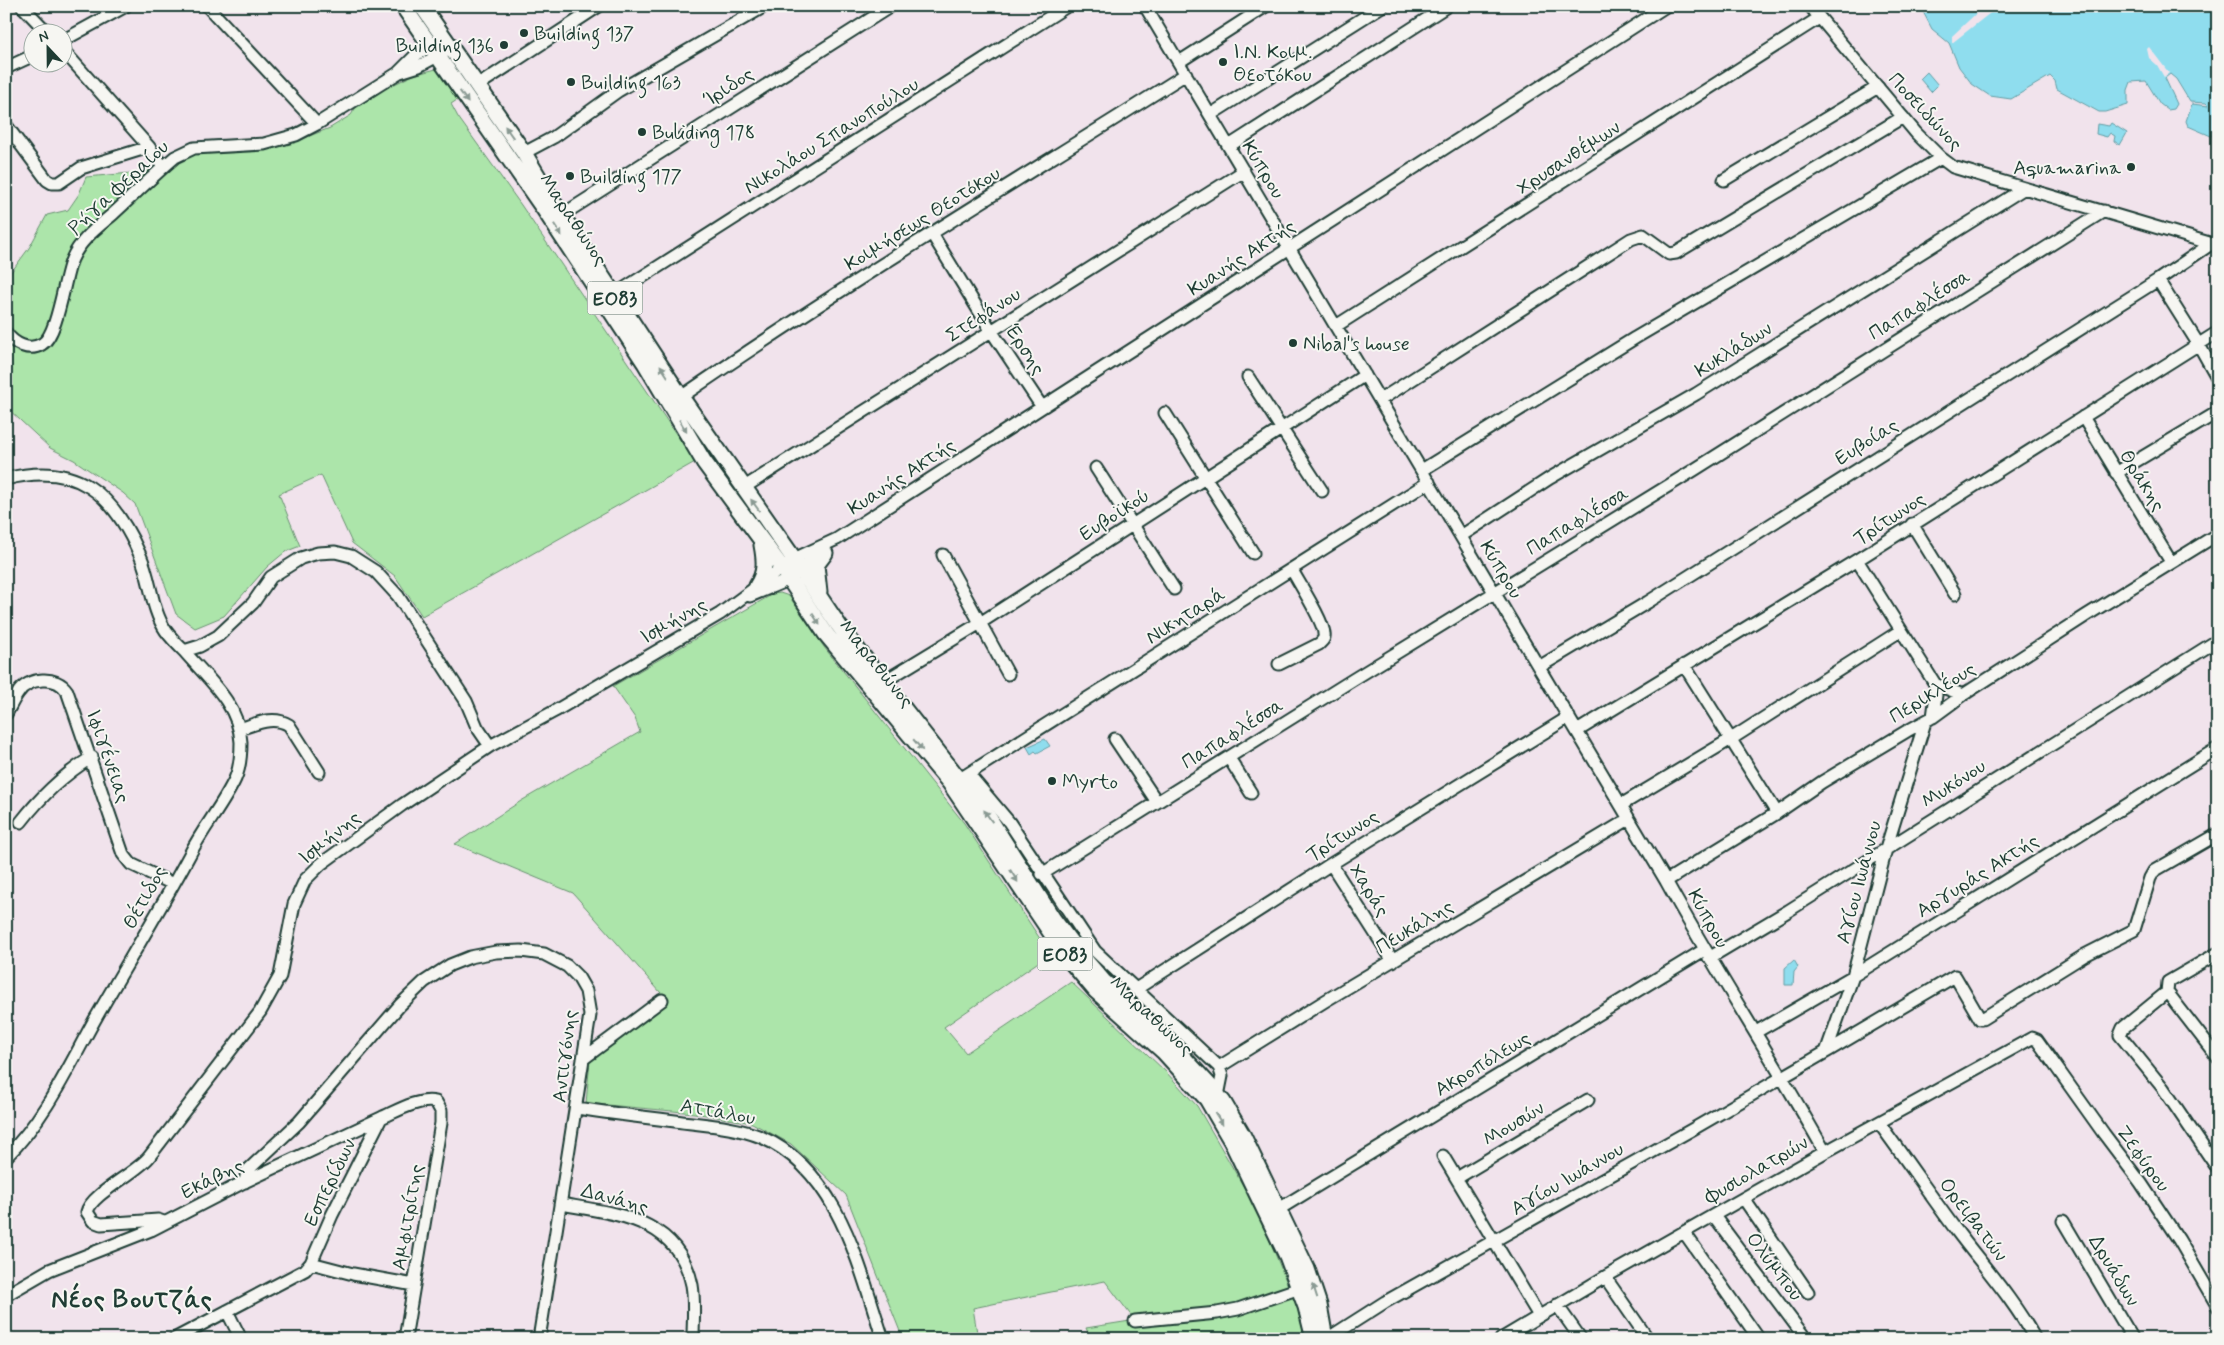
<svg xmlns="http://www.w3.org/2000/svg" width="2224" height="1345" font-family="Mynerve,sans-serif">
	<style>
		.green { fill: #ace5aa; stroke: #66916f }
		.water { fill: #8fddee; stroke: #629da4 }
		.pier { fill: #f1e3ec }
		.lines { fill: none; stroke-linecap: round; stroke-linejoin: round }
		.minor-casing { stroke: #1f3d34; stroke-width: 15 }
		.major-casing { stroke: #1f3d34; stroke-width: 19 }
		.minor { stroke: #f6f6f2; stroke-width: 11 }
		.major { stroke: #f6f6f2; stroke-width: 15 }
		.oneway { fill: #8a9a93 }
		.poi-dot { fill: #1f3d34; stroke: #f6f6f2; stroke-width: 2 }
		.labels { text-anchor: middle; stroke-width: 4; stroke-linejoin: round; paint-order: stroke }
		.shield { fill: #f6f6f2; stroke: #60746d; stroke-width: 1 }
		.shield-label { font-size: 19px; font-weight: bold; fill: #1f3d34 }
		.poi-label { font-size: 20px; fill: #1f3d34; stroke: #f6f6f2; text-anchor: start }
		.street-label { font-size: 20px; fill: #1f3d34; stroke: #f6f6f2 }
		.district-label { font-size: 25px; font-weight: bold; letter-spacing: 1px; fill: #1f3d34; stroke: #f6f6f2 }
	</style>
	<rect width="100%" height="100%" fill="#f1e3ec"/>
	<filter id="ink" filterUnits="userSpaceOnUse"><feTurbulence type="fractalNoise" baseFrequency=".02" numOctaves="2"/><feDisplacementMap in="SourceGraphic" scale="10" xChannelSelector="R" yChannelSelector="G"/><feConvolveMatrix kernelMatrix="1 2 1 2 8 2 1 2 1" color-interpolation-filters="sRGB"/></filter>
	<g filter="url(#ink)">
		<path class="green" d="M436 69 457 100 451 104 458 117 521 205 695 462 422 616 395 576 352 543 321 475 279 494 300 546 285 552 267 567 224 616 195 628 176 614 135 504 123 493 74 460 50 448 6 407V284L9 275 29 248 47 215 68 210 79 194 86 177 142 172 197 152 248 150 286 145 330 128 351 115 360 101 413 75Z
			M780 593 789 596 824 647 964 823 1050 954 944 1027 966 1053 1071 982 1166 1072 1197 1106 1249 1196 1266 1231 1289 1288 1237 1308 1133 1318 1105 1281 973 1308 978 1339H903L846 1195 791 1144 752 1123 694 1113 586 1103 590 1061 668 1001 573 893 455 844 521 801 640 732 635 718 613 686 773 594Z
			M1294 1293 1305 1339H1091L1086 1328 1130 1321 1132 1323Z"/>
		<path class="water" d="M1920 6H2218V125L2215 134 2211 136 2188 126 2186 121 2192 104 2209 106 2206 103 2190 102 2176 79 2170 74 2165 78 2177 104 2174 109 2168 110 2160 104 2146 81 2131 82 2128 90V105L2105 112H2099L2057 89 2055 81 2050 76 2011 99 1990 96 1972 84 1959 67 1949 43 1932 29Z
			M1927 72 1938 85 1931 92 1920 79Z
			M2111 123 2127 133 2120 145 2114 141 2115 136 2110 133 2107 137 2096 134 2097 124 2109 126Z
			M1045 739 1050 746 1037 753 1035 751 1031 754 1027 747Z
			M1794 960 1798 967 1794 972 1793 985H1785V968Z"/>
		<path class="pier" d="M1984 6H1999L1952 43V36Z
			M2149 47 2169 73 2164 77 2157 65 2149 58 2147 49Z"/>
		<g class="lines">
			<defs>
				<path id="minor" d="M22 6 47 32
					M207 6 317 124
					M1145 6 1666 881C1716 972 1774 1060 1825 1152
					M1810 6 1916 133 1941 158 1953 167 2216 245
					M62 41 126 6
					M62 49 149 147 163 167
					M1179 62 1266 6
					M6 68 32 56
					M400 72 419 66 445 52
					M477 86 599 6
					M1210 115 1382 6
					M6 125 47 180 52 183H59L81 168 149 147
					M1229 146 1447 6
					M524 153 554 137 618 91 765 6
					M1724 180 1878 87
					M562 215 891 6
					M932 234 992 332 1042 407
					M2158 280 2199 345 2218 379
					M614 295 1067 6
					M1336 326 1819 18
					M6 333C14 344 29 352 42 344 58 335 64 277 72 259 80 240 98 227 113 214 134 195 154 175 175 157L194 148 264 144 296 135 317 124 398 73 416 55 443 37
					M1248 377 1322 491
					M681 397C845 284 1017 181 1186 74
					M1380 400 1631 239 1643 235 1669 254 1676 253 1903 117
					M1165 413 1253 553
					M2083 417 2171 562
					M1096 468 1174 589
					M1422 470 1635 338 1941 158
					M2116 473 2218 412
					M6 479C77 461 113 493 140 555 151 579 151 609 166 631 171 638 178 645 184 651L200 646 218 636 253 603 271 577 301 558 318 553 335 552 351 556 376 572 398 596 466 701 477 727 490 746
					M743 488 1244 171
					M1912 524 1955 594
					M1461 536 1550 478 1696 394 2023 189
					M943 555 1008 674
					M1857 560 1935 684 1936 695 1933 717
					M750 596 781 583 821 556
					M1279 664 1319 644C1322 641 1325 639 1324 634 1324 622 1299 583 1292 570
					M1684 665 1777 813
					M1539 667 1648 602 2158 280 2211 244
					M883 682 980 623 1365 375
					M1935 684 1963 695
					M6 714C10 707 13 700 18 693 28 677 57 675 67 691L123 854 131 864 173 884
					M239 729C256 724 273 715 289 725L319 772
					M1577 731 1857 560 2218 332
					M1115 739 1157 802
					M1229 758 1251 793
					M960 779 1429 482
					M960 779 972 778 1009 822 1095 951 1219 1067 1222 1076 1218 1096
					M1621 805 1731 739 1900 631
					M21 822C42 795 63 775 92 757
					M1331 864 1393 961
					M1042 874 1354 679 1694 470 2104 211
					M1666 881 1777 813 1822 782 1907 731 1933 717 1963 695 2087 615 2218 534
					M2218 953 2168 982 2167 992 2218 1058
					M1709 958 1788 911 2218 640
					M1136 989 1331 864 1569 717
					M2167 992 2123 1028 2120 1035 2163 1088 2218 1169
					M1756 1032 1853 976 2218 748
					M1826 1052 1955 976 1980 1019H1982L2085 955 2134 930 2150 878 2154 871 2218 834
					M583 1059 662 1000
					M1219 1067 1325 1001 1629 819
					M577 1108C609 1113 642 1117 675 1121 703 1125 734 1126 761 1137 838 1170 859 1266 883 1339
					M1879 1123C1905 1158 1930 1195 1956 1230 1983 1266 2013 1299 2035 1339
					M1443 1156 1539 1316
					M6 1157C45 1119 68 1068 94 1021 126 965 160 910 190 854 203 828 223 805 235 779 240 768 241 755 241 742 239 704 207 678 184 651
					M1457 1178 1588 1100
					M245 1182 247 1171 299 1122 400 1005 424 982 450 965 470 957 496 952 521 951 544 954 567 966 578 977 586 991 590 1015 539 1339
					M1744 1199 1808 1292
					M561 1204C617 1214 678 1218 692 1285 695 1302 693 1321 693 1339
					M1279 1209 1704 950
					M1714 1216 1806 1339
					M2063 1221 2133 1339
					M164 1222 158 1220 101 1224 93 1221 87 1212C91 1194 135 1174 149 1157L260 1012 280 976 294 904 305 880 321 864 402 805 490 746 555 711 720 614 794 559 837 539 1666 6
					M1684 1232 1759 1339
					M311 1263 353 1274 414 1285
					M1605 1277 1648 1339
					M6 1295 49 1270 151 1230 240 1184 381 1118C397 1111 418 1098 436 1102L441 1111V1123L405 1339
					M1557 1305 1581 1339
					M227 1311 241 1339
					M1135 1321 1217 1313 1238 1309 1300 1288
					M174 1339 305 1270 311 1263 332 1215 381 1118
					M1327 1339 1385 1302 1693 1129 1826 1052 1853 976 1886 849 1925 722
					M1501 1339 1605 1277 1825 1152 2032 1038 2037 1040 2104 1134 2141 1183 2179 1240 2218 1307"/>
				<path id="major" d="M403 6 544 209 645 363 704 462 782 568 826 634 950 783 1068 958 1096 991 1164 1052 1207 1099 1232 1142 1287 1256 1306 1307 1314 1339
					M422 6 524 153 553 202 681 397 794 559 839 626 987 815 1053 919 1077 951 1103 981 1170 1043 1208 1084 1223 1102 1243 1136 1307 1269 1319 1305 1325 1339
					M757 586C766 572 765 561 762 545
					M819 592 816 565 825 553"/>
			</defs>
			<use href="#minor" class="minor-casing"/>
			<use href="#major" class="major-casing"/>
			<use href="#minor" class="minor"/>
			<use href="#major" class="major"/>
		</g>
		<defs><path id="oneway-solid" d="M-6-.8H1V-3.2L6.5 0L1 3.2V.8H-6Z" transform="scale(1.25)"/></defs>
		<g class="oneway">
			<use href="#oneway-solid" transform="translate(464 97) rotate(55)"/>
			<use href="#oneway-solid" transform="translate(509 132) rotate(-125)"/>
			<use href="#oneway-solid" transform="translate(558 230) rotate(57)"/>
			<use href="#oneway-solid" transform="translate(664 371) rotate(-123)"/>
			<use href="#oneway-solid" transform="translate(683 426) rotate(59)"/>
			<use href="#oneway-solid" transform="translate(755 505) rotate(-126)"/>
			<use href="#oneway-solid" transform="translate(816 619) rotate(57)"/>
			<use href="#oneway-solid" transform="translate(918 745) rotate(50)"/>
			<use href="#oneway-solid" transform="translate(988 816) rotate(-125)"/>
			<use href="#oneway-solid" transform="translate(1014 876) rotate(58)"/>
			<use href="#oneway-solid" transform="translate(1219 1119) rotate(58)"/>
			<use href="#oneway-solid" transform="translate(1315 1291) rotate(-108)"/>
		</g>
	</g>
	<g class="poi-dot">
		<circle cx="524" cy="33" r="5"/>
		<circle cx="504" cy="45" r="5"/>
		<circle cx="1223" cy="62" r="5"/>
		<circle cx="571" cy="82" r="5"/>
		<circle cx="642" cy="132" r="5"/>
		<circle cx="2131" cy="167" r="5"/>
		<circle cx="570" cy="176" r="5"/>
		<circle cx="1293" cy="343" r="5"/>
		<circle cx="1052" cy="781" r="5"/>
	</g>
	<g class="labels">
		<g class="shield">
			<rect x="587.5" y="281.5" width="55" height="33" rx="4"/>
			<rect x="1037.5" y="937.5" width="55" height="33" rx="4"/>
		</g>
		<g class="shield-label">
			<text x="615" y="305">ΕΟ83</text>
			<text x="1065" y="961">ΕΟ83</text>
		</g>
		<g class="poi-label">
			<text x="534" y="40">Building 137</text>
			<text x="494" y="52" text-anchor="end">Building 136</text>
			<text x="1233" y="58">Ι.Ν. Κοιμ.<tspan x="1233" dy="23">Θεοτόκου</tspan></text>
			<text x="581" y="89">Building 163</text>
			<text x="652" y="139">Buliding 178</text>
			<text x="2121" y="174" text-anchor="end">Aquamarina</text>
			<text x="580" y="183">Building 177</text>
			<text x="1303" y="350">Nibal's house</text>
			<text x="1062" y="788">Myrto</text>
		</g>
		<g class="street-label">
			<text transform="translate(728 86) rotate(-33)" y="7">Ίριδος</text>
			<text transform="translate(1926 111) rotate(47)" y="7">Ποσειδώνος</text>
			<text transform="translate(831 135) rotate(-32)" y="7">Νικολάου Σπανοπούλου</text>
			<text transform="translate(1568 157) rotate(-33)" y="7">Χρυσανθέμων</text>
			<text transform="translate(1264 169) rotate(59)" y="7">Κύπρου</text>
			<text transform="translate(118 187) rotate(-43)" y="7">Ρήγα Φεραίου</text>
			<text transform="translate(922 218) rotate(-32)" y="7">Κοιμήσεως Θεοτόκου</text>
			<text transform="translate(574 219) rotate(56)" y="7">Μαραθώνος</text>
			<text transform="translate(1241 257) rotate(-33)" y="7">Κυανής Ακτής</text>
			<text transform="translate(1919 304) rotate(-32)" y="7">Παπαφλέσσα</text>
			<text transform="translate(983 314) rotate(-33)" y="7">Στεφάνου</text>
			<text transform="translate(1026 349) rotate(57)" y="7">Έρσης</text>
			<text transform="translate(1733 349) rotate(-32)" y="7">Κυκλάδων</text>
			<text transform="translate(1866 441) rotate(-32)" y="7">Ευβοίας</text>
			<text transform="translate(901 476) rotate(-33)" y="7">Κυανής Ακτής</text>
			<text transform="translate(2143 480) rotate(58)" y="7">Θράκης</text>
			<text transform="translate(1114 514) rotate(-33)" y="7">Ευβοϊκού</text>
			<text transform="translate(1889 518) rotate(-33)" y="7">Τρίτωνος</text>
			<text transform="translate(1577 520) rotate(-31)" y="7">Παπαφλέσσα</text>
			<text transform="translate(1502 569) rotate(59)" y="7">Κύπρου</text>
			<text transform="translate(1185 615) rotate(-32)" y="7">Νικηταρά</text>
			<text transform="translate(673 620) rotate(-30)" y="7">Ισμήνης</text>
			<text transform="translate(877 663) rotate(51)" y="7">Μαραθώνος</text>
			<text transform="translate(1932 692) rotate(-32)" y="7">Περικλέους</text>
			<text transform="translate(1232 733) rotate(-32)" y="7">Παπαφλέσσα</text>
			<text transform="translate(109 756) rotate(71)" y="7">Ιφιγένειας</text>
			<text transform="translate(1953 783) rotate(-33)" y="7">Μυκόνου</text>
			<text transform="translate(1342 835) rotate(-32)" y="7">Τρίτωνος</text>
			<text transform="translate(329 837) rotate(-39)" y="7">Ισμήνης</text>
			<text transform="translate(1977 875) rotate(-32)" y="7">Αργυράς Ακτής</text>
			<text transform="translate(1858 882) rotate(-75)" y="7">Αγίου Ιωάννου</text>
			<text transform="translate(1370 890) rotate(58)" y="7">Χαράς</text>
			<text transform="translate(144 897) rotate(-61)" y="7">Θέτιδος</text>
			<text transform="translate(1709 918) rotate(61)" y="7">Κύπρου</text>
			<text transform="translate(1414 926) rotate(-31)" y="7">Πευκάλης</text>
			<text transform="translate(1152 1015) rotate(43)" y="7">Μαραθώνος</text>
			<text transform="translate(564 1056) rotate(-83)" y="7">Αντιγόνης</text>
			<text transform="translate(1482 1063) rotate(-31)" y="7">Ακροπόλεως</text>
			<text transform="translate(718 1111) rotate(10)" y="7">Αττάλου</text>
			<text transform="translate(1513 1123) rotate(-31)" y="7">Μουσών</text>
			<text transform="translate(2144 1158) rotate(54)" y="7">Ζεφύρου</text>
			<text transform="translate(1756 1169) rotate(-30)" y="7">Φυσιολατρών</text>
			<text transform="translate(212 1178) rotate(-26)" y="7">Εκάβης</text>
			<text transform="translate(1567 1178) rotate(-30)" y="7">Αγίου Ιωάννου</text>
			<text transform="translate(329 1182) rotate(-64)" y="7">Εσπερίδων</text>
			<text transform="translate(615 1198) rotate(15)" y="7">Δανάης</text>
			<text transform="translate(407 1217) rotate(-80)" y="7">Αμφιτρίτης</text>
			<text transform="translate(1974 1219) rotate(53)" y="7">Ορειβατών</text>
			<text transform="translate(1775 1266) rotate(53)" y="7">Ολύμπου</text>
			<text transform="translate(2115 1270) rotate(59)" y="7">Δρυάδων</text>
		</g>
		<g class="district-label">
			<text x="132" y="1307">Νέος Βουτζάς</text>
		</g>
	</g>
	<rect width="2224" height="1345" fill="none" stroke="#f6f6f2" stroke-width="25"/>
	<rect x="12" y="12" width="2199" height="1320" fill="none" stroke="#1f3d34" stroke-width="2" filter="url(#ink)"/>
	<g transform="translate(48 48) rotate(338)"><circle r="24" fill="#f6f6f2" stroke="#a0aca6"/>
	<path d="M0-4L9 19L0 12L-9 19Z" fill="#1f3d34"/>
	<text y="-8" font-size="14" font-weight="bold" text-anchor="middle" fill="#1f3d34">N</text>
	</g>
</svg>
